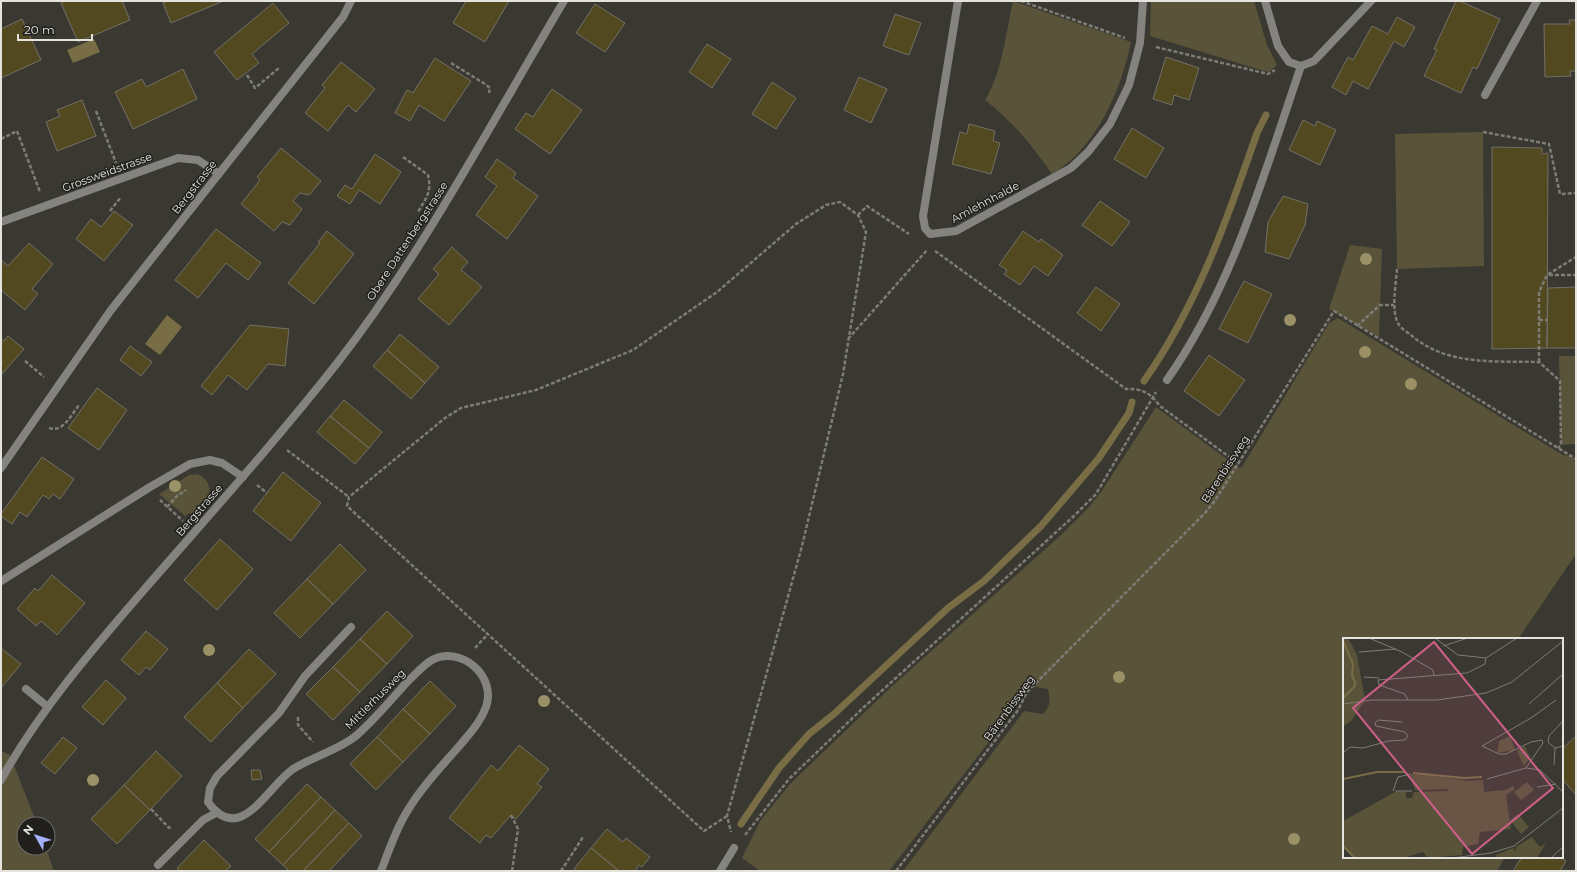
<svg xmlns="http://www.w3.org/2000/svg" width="1577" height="872" font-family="Montserrat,sans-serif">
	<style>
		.green { fill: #59533a }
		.water { fill: #786d44 }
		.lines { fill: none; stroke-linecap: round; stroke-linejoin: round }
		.stream { stroke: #786d44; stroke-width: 7 }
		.building { fill: #534920; stroke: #727068 }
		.path { stroke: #7d7c76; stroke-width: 2.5; stroke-dasharray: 4 2; stroke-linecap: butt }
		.lane { stroke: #84837f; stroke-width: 8 }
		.street { stroke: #84837f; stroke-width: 8 }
		.tree { fill: #9b9167 }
		.labels { text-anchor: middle; stroke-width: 3; stroke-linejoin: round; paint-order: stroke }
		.street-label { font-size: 11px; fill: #e4e3de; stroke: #201f1c }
		.inset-river { fill: none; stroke: #786d44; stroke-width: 2 }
		.inset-road { fill: none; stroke: #7d7c76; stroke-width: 1 }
		.view { fill: #ce5f89; fill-opacity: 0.15; stroke: #ce5f89; stroke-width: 2 }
		.inset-edge { fill: none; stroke: #e4e3de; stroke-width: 2 }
	</style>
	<rect width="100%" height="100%" fill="#393831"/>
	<path class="green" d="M1013 1 1131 42C1122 89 1095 150 1052 174 1031 144 1013 122 985 100 1002 73 1006 32 1013 1Z
		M1151 1H1254L1267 45 1277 65 1269 72 1264 71 1150 36Z
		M1483 132 1484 266 1397 269 1395 134Z
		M1350 245 1382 249 1379 337 1329 309Z
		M1338 318 1563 455 1570 456 1576 460V554L1518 639H1344V857H1505L1497 871H903L1024 711 1043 714C1051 706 1050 700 1048 689L1024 685 1019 703 889 871H760L742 858 760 821 791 783 889 689 1060 536 1089 507 1103 489 1156 407 1239 468 1242 467 1329 323Z
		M1559 356H1576V444L1561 445Z
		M197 474C219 484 208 503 194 514L189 513 185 516 159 494 189 475Z
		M1 751 10 755 37 824H24V848H46L54 871H1Z"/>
	<path class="water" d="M94 39 100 52 73 63 67 50Z
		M167 315 182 327 160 355 145 344Z"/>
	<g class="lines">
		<path class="stream" d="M1144 381C1197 306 1227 220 1257 133L1266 115
			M741 824 779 768 809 734 834 714 948 608 984 581 1041 526 1099 458 1129 413 1132 402"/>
	</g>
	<path class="building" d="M66 1H122L130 20 78 42 61 3Z
		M168 1H221V2L171 23 163 3Z
		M466 1H509L485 42 453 23Z
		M1456 1H1460L1500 19 1477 69 1473 67 1461 93 1424 76 1437 50 1434 49Z
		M273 3 289 23 252 54 259 63 237 80 214 52Z
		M595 4 625 23 605 52 576 33Z
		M895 14 921 23 909 55 883 46Z
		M1397 17 1415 27 1404 47 1394 41 1368 89 1353 81 1346 95 1332 87 1348 57 1353 60 1372 26 1388 34Z
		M22 19 41 60 1 78V29Z
		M1569 20H1576V71H1570L1571 76 1545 77 1544 24H1570Z
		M707 44 731 59 712 88 689 72Z
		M1166 57 1199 68 1189 100 1174 95 1172 105 1153 99Z
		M435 58 471 81 444 121 419 105 410 121 395 113 407 90 413 93Z
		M341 62 375 89 356 112 348 105 328 131 305 113 325 88 322 85Z
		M183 69 197 99 133 129 115 92 142 79 146 87Z
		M859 77 887 89 871 123 844 110Z
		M772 82 796 98 776 129 752 114Z
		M552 89 582 110 550 154 515 129 526 113 533 117Z
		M82 100 96 136 57 151 46 122 60 116 57 110Z
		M1303 120 1315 126 1317 121 1336 130 1320 165 1289 150Z
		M969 124 995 131 993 141 1000 143 991 174 952 164 960 132 967 134Z
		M1132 128 1164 148 1146 178 1114 159Z
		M1492 147 1542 148V154L1548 153 1547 348 1492 349Z
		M281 148 321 181 309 195 300 193 293 201 302 209 290 225 282 222 274 231 241 204 260 180 257 177Z
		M375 154 401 172 380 204 359 190 350 204 337 196 345 185 352 189Z
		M497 159 516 173 513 178 538 196 507 239 476 215 497 186 485 177Z
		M1283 196 1308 204 1305 225 1289 259 1265 252 1268 222Z
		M1100 201 1130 222 1112 246 1082 225Z
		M114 211 133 225 104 261 76 239 91 219 101 227Z
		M216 229 261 263 248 280 226 263 198 298 175 280Z
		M327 231 354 254 314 304 288 283 320 243 318 242Z
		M1023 231 1039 242 1041 239 1063 255 1048 276 1034 266 1020 285 1004 274 1007 270 999 265Z
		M29 243 53 264 32 289 38 294 25 310 1 290V260L8 266Z
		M452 247 468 262 461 270 482 287 449 325 418 299 439 274 433 269Z
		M1244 281 1272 294 1248 343 1219 329Z
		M1096 287 1120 304 1101 331 1077 313Z
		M1576 287V348H1547L1548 288Z
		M250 325 289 329 285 366 268 364 247 390 228 375 212 395 201 386Z
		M400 334 439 367 425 383 387 350Z
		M8 336 24 349 1 375V339L4 341Z
		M130 346 152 362 141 376 120 360Z
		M387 350 425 383 411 399 373 366Z
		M1209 355 1245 380 1219 416 1184 391Z
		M97 388 127 410 99 450 68 428Z
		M344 400 382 432 369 448 330 416Z
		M330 416 369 448 355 464 317 432Z
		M42 457 74 479 60 499 53 494 49 499 43 495 27 517 20 512 12 524 1 516V514Z
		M283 472 321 503 291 541 253 511Z
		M220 539 253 569 217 610 184 580Z
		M340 544 366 570 333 604 307 579Z
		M52 575 85 603 57 635 41 621 36 626 17 609 35 588 38 591Z
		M307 579 333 604 300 638 274 613Z
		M387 611 413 636 387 664 360 639Z
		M146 631 168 649 150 670 146 667 139 675 121 660Z
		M360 639 387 664 360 692 333 667Z
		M1 648 21 664 1 688Z
		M249 649 276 674 243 708 217 683Z
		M333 667 360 692 333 720 306 694Z
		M106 680 126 698 103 725 82 707Z
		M430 681 456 706 430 734 403 709Z
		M217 683 243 708 211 742 184 717Z
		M403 709 430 734 403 762 377 737Z
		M1576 736V795L1562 779V749Z
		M63 737 77 748 55 774 41 763Z
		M377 737 403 762 376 790 350 764Z
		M519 745 549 769 537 784 542 787 516 819 511 815 491 838 486 835 480 843 449 818 491 765 498 771Z
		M156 751 182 776 150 810 124 785Z
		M251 770H260L262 779 252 780Z
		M307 784 321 797 269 852 255 839Z
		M124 785 150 810 117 844 91 819Z
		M321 797 335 810 283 865 269 852Z
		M335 810 349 823 303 871H289L283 865Z
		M349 823 362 836 329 871H303Z
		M607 829 623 842 626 838 650 857 642 867 639 865 635 871H619L591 848Z
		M204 840 231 866 225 871H180L177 868Z
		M591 848 619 871H576L574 869Z
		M1522 857H1560L1566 861 1560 871H1513Z"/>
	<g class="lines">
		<path class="path" d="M1021 1 1125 38
			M1156 47 1268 74 1275 70
			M451 63 485 84 490 88 489 93
			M247 75 255 88 279 68
			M96 111 116 163
			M1483 132 1549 144 1560 194 1576 193
			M1 139 17 131 40 192
			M403 157 428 175C432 192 426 198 418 212
			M110 211 121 197
			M858 215 867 206 909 234
			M935 251 1126 389C1143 389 1149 392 1160 406L1239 464
			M1397 269C1396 283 1391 311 1398 323 1400 328 1407 332 1411 335 1446 366 1496 361 1539 362L1560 381 1561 445 1558 448
			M1549 275H1576
			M1539 320H1547
			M1357 326 1380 305H1394
			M848 339 927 250
			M25 361 44 377
			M1539 362V292L1547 275 1576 257
			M49 428C63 433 71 415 79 405
			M287 450 349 497
			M257 485 267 493
			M160 500 183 521
			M167 507 177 496 186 490
			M475 648 488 634
			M298 717V725L313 742
			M151 809 169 828 171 827
			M511 815 518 829 512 871
			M727 816 704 831 347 506 349 497 445 418 461 408 536 390 633 350 717 292 796 224 826 205 840 202 858 215 866 232 843 374 802 546 727 816 731 832
			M745 835 789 779 864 707 1075 515 1096 494 1156 392
			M561 871 583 837
			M896 871 1018 710 1027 692 1205 513 1214 502 1334 311 1576 459"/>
		<path class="lane" d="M1485 95 1537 1
			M1167 380C1233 286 1264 174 1301 66
			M26 689 48 707
			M158 865 203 820 216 813
			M720 871 734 848"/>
		<path class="street" d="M958 1 923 216 925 228 930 234 956 231 1071 168 1088 152 1110 124 1129 85 1140 43 1143 1
			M1265 1 1278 46 1289 62 1301 66 1314 61 1371 1
			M1 222 178 158 198 160 219 174
			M1 468 111 310 343 17 351 1
			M1 581 150 487 190 464 210 460 222 463 243 477
			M351 627 305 676 279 713 217 776 210 788 208 802C240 847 267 787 293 769 312 757 341 749 357 735 375 719 391 700 407 682 415 675 423 665 432 660 461 645 497 676 486 707 481 721 471 732 461 744 443 765 422 786 408 810 396 828 389 851 381 871
			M1 780C39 711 92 650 143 591 209 515 276 441 338 362 425 250 491 123 564 1"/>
	</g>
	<g class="tree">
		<circle cx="1366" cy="259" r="6"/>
		<circle cx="1290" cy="320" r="6"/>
		<circle cx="1365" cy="352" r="6"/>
		<circle cx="1411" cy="384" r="6"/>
		<circle cx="175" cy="486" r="6"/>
		<circle cx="209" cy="650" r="6"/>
		<circle cx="1119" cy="677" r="6"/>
		<circle cx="544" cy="701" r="6"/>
		<circle cx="93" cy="780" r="6"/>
		<circle cx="1294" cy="839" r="6"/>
	</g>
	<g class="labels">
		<g class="street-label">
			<text transform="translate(107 172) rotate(-20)" y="4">Grossweidstrasse</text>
			<text transform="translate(194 187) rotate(-52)" y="4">Bergstrasse</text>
			<text transform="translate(985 202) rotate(-28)" y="4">Amlehnhalde</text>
			<text transform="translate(407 241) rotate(-57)" y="4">Obere Dattenbergstrasse</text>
			<text transform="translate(1225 469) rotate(-57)" y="4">Bärenbissweg</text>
			<text transform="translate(199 510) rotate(-49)" y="4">Bergstrasse</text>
			<text transform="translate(375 699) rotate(-45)" y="4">Mittlerhusweg</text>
			<text transform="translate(1009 708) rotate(-54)" y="4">Bärenbissweg</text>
		</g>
	</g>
	<g transform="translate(1343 638)">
		<rect width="220" height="220" fill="#393831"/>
		<path d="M0 0H5L14 17 22 62 8 83 0 89ZM167 98 172 112 154 115 156 103ZM182 108 187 119 181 128 174 113ZM78 136 126 143 140 142 141 154 162 152 170 148 172 151 163 157 168 191 137 194 135 206 120 209 119 217 85 220 80 214 61 220H10L0 209V183L52 154 63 153V160H69L71 154 106 153 105 151 72 152 67 137ZM184 144 191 152 178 162 171 154ZM175 176 186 189 178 196 167 182ZM189 199 197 209 203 205 194 220H154L153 217 170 210 172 213 173 209Z" fill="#59533a"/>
		<path class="inset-river" d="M0 3 10 26 9 38 12 44V48L0 60M70 135 121 140 139 139M0 141 34 134H62M0 208 12 220"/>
		<path class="inset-road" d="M26 0 59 14 90 32 91 37M92 0 115 17 143 20M100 8 122 1M16 14 53 11M143 20 174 0M21 39 36 40M65 62 62 56 36 47 35 42 124 35 142 26 143 20M213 62 188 80 139 108 156 116H163L188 104 199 102 200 105 183 130 197 132 220 154M0 66 29 62H94L143 55 169 44 220 3M186 66 220 36M220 83 206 98 205 104 212 110 220 108M0 115 7 109 20 110 46 103 62 102 65 98 62 94 33 88 32 85 35 82 59 84M211 127 212 110M144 141 183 130M194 149 213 146M50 153 55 139 68 136M52 153H69M109 220 148 215 171 208 220 170M208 220 220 209"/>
		<path class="view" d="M91 4 210 150 129 216 10 70Z"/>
		<rect width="220" height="220" class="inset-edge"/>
	</g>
	<rect width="1577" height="872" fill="none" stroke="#e4e3de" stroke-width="4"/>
	<g transform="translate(36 836) rotate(309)"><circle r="19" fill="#201f1c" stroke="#6e6d6a"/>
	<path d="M0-3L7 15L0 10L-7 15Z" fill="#a4b2fc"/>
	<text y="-6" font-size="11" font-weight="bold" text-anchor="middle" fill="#e4e3de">N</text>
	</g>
	<path d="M18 34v6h74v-6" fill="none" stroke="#e4e3de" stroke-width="2"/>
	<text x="24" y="34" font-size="12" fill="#e4e3de" stroke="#201f1c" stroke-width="3" paint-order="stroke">20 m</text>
</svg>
